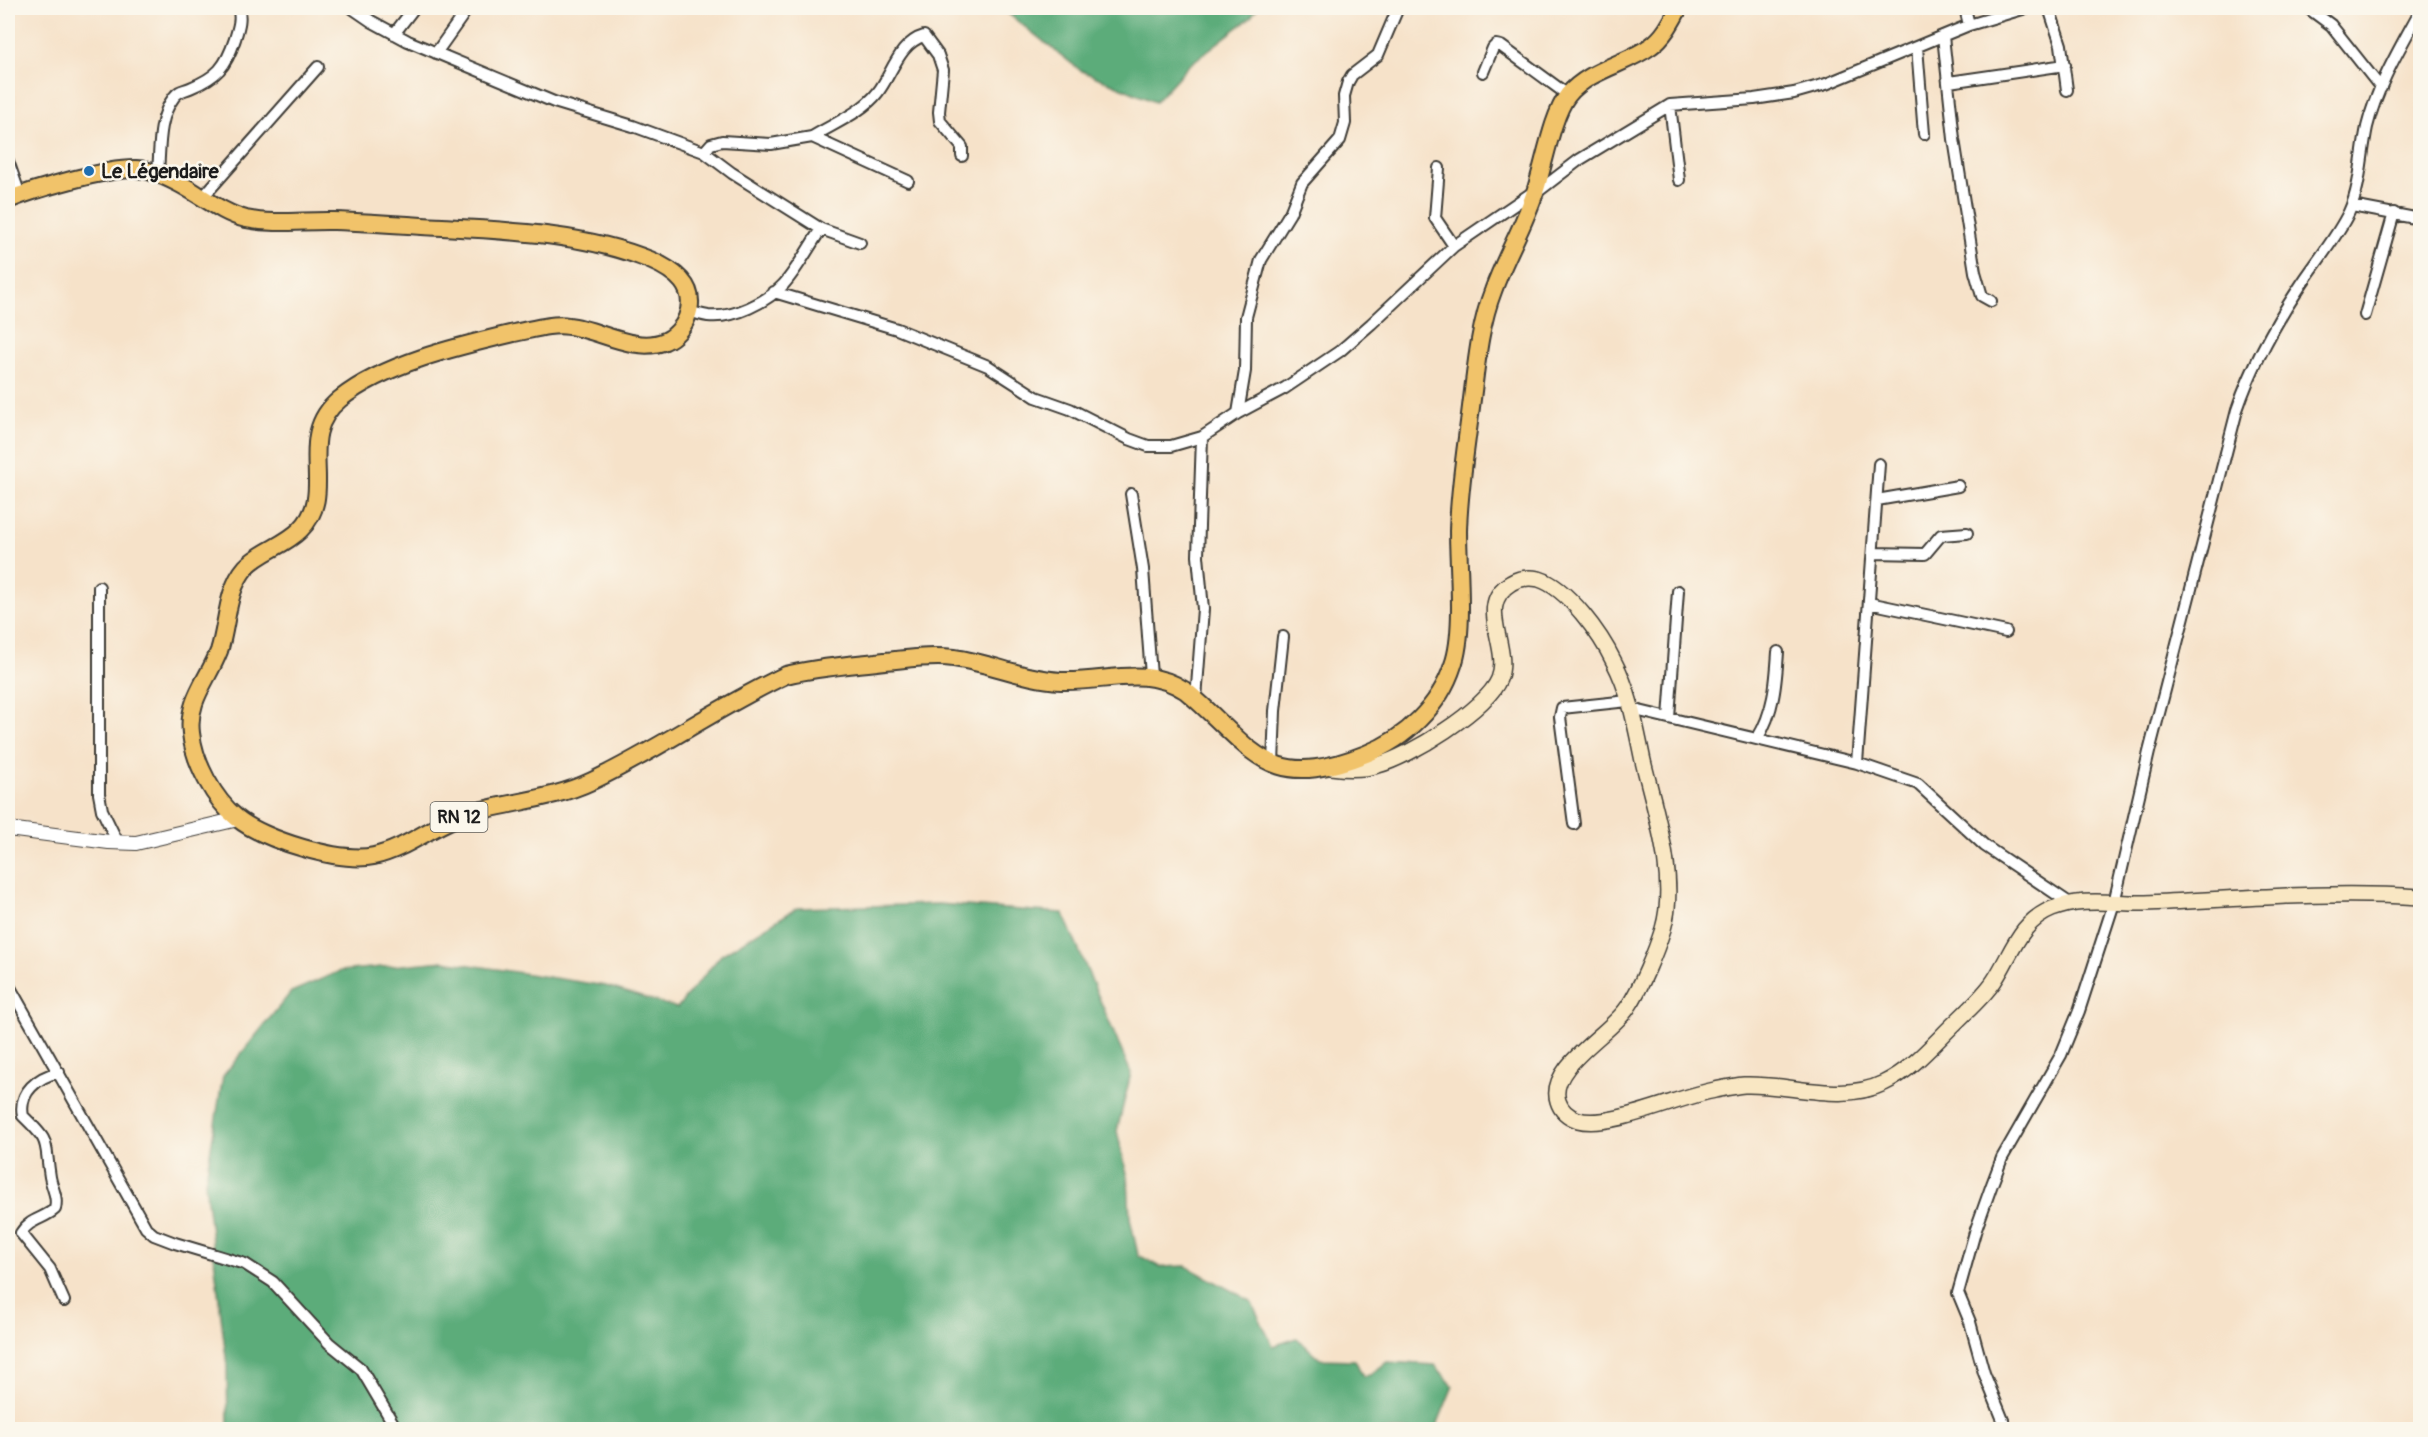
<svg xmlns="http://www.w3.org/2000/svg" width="2428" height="1437" font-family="Pangolin,sans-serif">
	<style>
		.forest { fill: #5bac7a; stroke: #3c644b; stroke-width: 1.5 }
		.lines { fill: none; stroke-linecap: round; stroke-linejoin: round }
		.minor-casing { stroke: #3d3a36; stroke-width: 14 }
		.tertiary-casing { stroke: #3d3a36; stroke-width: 16 }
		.secondary-casing { stroke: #3d3a36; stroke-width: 18 }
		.primary-casing { stroke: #3d3a36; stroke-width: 20 }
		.minor { stroke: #fff; stroke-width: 10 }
		.tertiary { stroke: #fff; stroke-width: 14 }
		.secondary { stroke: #f9e7c3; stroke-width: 15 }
		.primary { stroke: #f1c36a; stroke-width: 16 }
		.poi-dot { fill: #1f6fb2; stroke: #fbf7ec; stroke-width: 2 }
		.labels { text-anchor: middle; stroke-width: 5; stroke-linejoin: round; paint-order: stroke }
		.shield { fill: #fbf7ec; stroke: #5f5e5a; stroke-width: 1.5 }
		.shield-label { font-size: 18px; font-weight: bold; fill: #1c1c1c }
		.poi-label { font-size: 20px; font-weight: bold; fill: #1c1c1c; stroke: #fbf7ec; text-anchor: start }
	</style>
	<rect width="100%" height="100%" fill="#fbf7ec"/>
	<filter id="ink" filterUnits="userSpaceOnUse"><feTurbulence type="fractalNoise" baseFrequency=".0167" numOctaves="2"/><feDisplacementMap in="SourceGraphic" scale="12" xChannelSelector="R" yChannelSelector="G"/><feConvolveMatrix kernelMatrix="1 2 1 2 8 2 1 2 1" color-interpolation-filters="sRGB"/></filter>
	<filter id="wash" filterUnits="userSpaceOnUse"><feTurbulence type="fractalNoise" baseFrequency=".008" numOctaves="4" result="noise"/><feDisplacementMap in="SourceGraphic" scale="24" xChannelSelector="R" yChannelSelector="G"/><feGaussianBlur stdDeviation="1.35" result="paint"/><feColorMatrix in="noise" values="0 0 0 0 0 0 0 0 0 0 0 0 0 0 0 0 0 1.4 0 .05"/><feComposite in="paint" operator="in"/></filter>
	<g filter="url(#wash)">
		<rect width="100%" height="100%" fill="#f6e2c9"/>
		<path class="forest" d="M1001 8H1257L1251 17 1188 66 1155 102 1080 70Z
			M938 904 1063 913 1131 1073 1117 1131 1128 1178 1130 1218 1138 1255 1161 1267 1186 1266 1251 1301 1273 1346 1297 1338 1320 1359 1355 1360 1363 1376 1370 1375 1387 1362 1435 1365 1453 1386 1435 1430 228 1429 227 1366 205 1183 223 1076 291 992 340 971 444 961 606 986 677 1008 721 955 797 908Z"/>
	</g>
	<g filter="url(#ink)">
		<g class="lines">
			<defs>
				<path id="minor" d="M352 8 371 21 408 41 554 102 633 126 704 152 732 173 821 229 860 243
					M1965 8 1969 25
					M2049 8 2061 45 2067 90
					M2308 8 2331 25 2381 88
					M394 34 414 8
					M1943 36 1954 139 1975 272 1982 296 1991 301
					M1917 47 1924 134
					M436 53 468 8
					M1483 72 1493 48 1496 45 1501 46 1568 95
					M1949 82 2065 65
					M1670 105 1679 180
					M812 137C833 124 863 112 878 92 892 74 899 43 924 36L938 55 943 70 939 112 940 121 962 147V156
					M704 152 711 144 722 141 771 144 812 137 908 181
					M8 161 20 195
					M1439 168 1435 218 1454 246
					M158 174C160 148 158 118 174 97 179 90 183 91 190 88 217 77 226 67 235 39 238 29 242 18 238 8
					M1536 193 1579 160 1670 105 1754 99 1794 93 1826 84 1969 25 2026 8
					M203 197 318 67
					M2352 206 2420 219
					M774 292 897 329 988 366 1036 397 1070 409 1129 439 1148 446H1171L1202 437 1238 413 1285 388 1340 351 1371 324 1454 246 1536 190
					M689 311C695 313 702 315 708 316 733 319 767 302 784 284 798 268 809 247 821 229
					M2365 315 2394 213
					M1238 413 1245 371 1246 317 1261 260 1290 213 1302 183 1340 140 1345 123 1344 96 1348 82 1352 75 1378 55 1398 8
					M1131 494 1143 569 1151 676
					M1877 500 1958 486
					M1873 553 1925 554 1941 535 1967 533
					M99 587V794L102 810 118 843
					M1869 603 2006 632
					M1196 699 1203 609 1198 556 1202 437
					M1631 709 1857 763 1918 784 1985 846 2071 904
					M1669 718 1678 591
					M1757 739C1774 712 1776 683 1778 652
					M1857 763 1879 464
					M1273 764 1275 711 1283 637
					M1574 824 1560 717 1562 708 1628 701
					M8 984 146 1228 154 1235 175 1243 245 1264 273 1282 329 1343 361 1369 397 1430
					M59 1072C38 1077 18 1092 23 1116 52 1144 44 1140 50 1177 52 1189 58 1196 55 1209 44 1219 29 1219 21 1233L50 1269 64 1301
					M2007 1430 1984 1373 1970 1322 1958 1293 1975 1232 1991 1187 2002 1158 2061 1055 2079 1011 2114 903 2149 752 2237 410C2252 366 2273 327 2299 288 2315 263 2336 239 2349 212 2361 186 2361 155 2367 127 2377 86 2400 48 2420 11"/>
				<path id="tertiary" d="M8 829 109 842 136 843 238 819"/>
				<path id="secondary" d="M1331 767C1346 769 1362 770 1378 765 1409 757 1487 709 1499 679 1512 647 1474 605 1511 583 1519 578 1529 577 1539 579 1568 588 1601 635 1614 662 1630 692 1636 728 1643 761 1655 811 1678 879 1663 929 1656 951 1641 988 1628 1007 1612 1033 1547 1067 1558 1101 1561 1111 1569 1117 1578 1120 1610 1129 1680 1096 1715 1090 1725 1088 1734 1086 1744 1085 1789 1083 1841 1104 1884 1083 1912 1070 1934 1043 1956 1022 1969 1009 1984 996 1994 981 2012 954 2019 922 2052 909 2082 897 2115 904 2146 903 2237 899 2329 891 2420 897"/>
				<path id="primary" d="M8 200C35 189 107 168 136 169 151 170 164 176 178 183 200 194 221 213 246 219 275 225 305 220 334 221 363 222 393 224 422 226 495 230 583 232 650 260 676 271 698 288 687 317 684 326 675 337 665 341 636 354 598 329 569 326 551 323 531 330 514 333 459 346 385 363 340 399 292 438 339 492 300 530 284 546 261 551 246 567 226 590 228 624 219 651 208 680 187 700 191 733 194 762 214 800 237 818 264 840 340 863 374 856 406 849 433 825 464 815 506 802 552 800 592 781 658 750 719 706 786 675 818 667 852 665 885 661 908 659 931 655 954 658 991 663 1024 679 1061 681 1106 683 1145 664 1186 691 1254 748 1265 794 1366 754 1405 739 1440 706 1453 665 1465 632 1458 567 1458 531 1459 489 1466 448 1471 407 1476 369 1479 327 1493 291 1505 257 1524 226 1535 192 1544 166 1552 115 1568 95 1590 69 1625 65 1651 46 1664 37 1672 21 1679 8"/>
			</defs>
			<use href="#minor" class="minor-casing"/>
			<use href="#tertiary" class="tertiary-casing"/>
			<use href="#secondary" class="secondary-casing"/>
			<use href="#primary" class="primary-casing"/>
			<use href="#minor" class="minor"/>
			<use href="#tertiary" class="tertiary"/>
			<use href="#secondary" class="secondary"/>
			<use href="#primary" class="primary"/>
		</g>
	</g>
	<circle class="poi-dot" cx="89" cy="171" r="6"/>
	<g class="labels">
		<rect class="shield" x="430.5" y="802" width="57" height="30" rx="4.5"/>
		<g class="shield-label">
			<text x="459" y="823">RN 12</text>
		</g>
		<g class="poi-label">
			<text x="101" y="178">Le Légendaire</text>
		</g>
	</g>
	<rect width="2428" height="1437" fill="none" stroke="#fbf7ec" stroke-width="30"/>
</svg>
